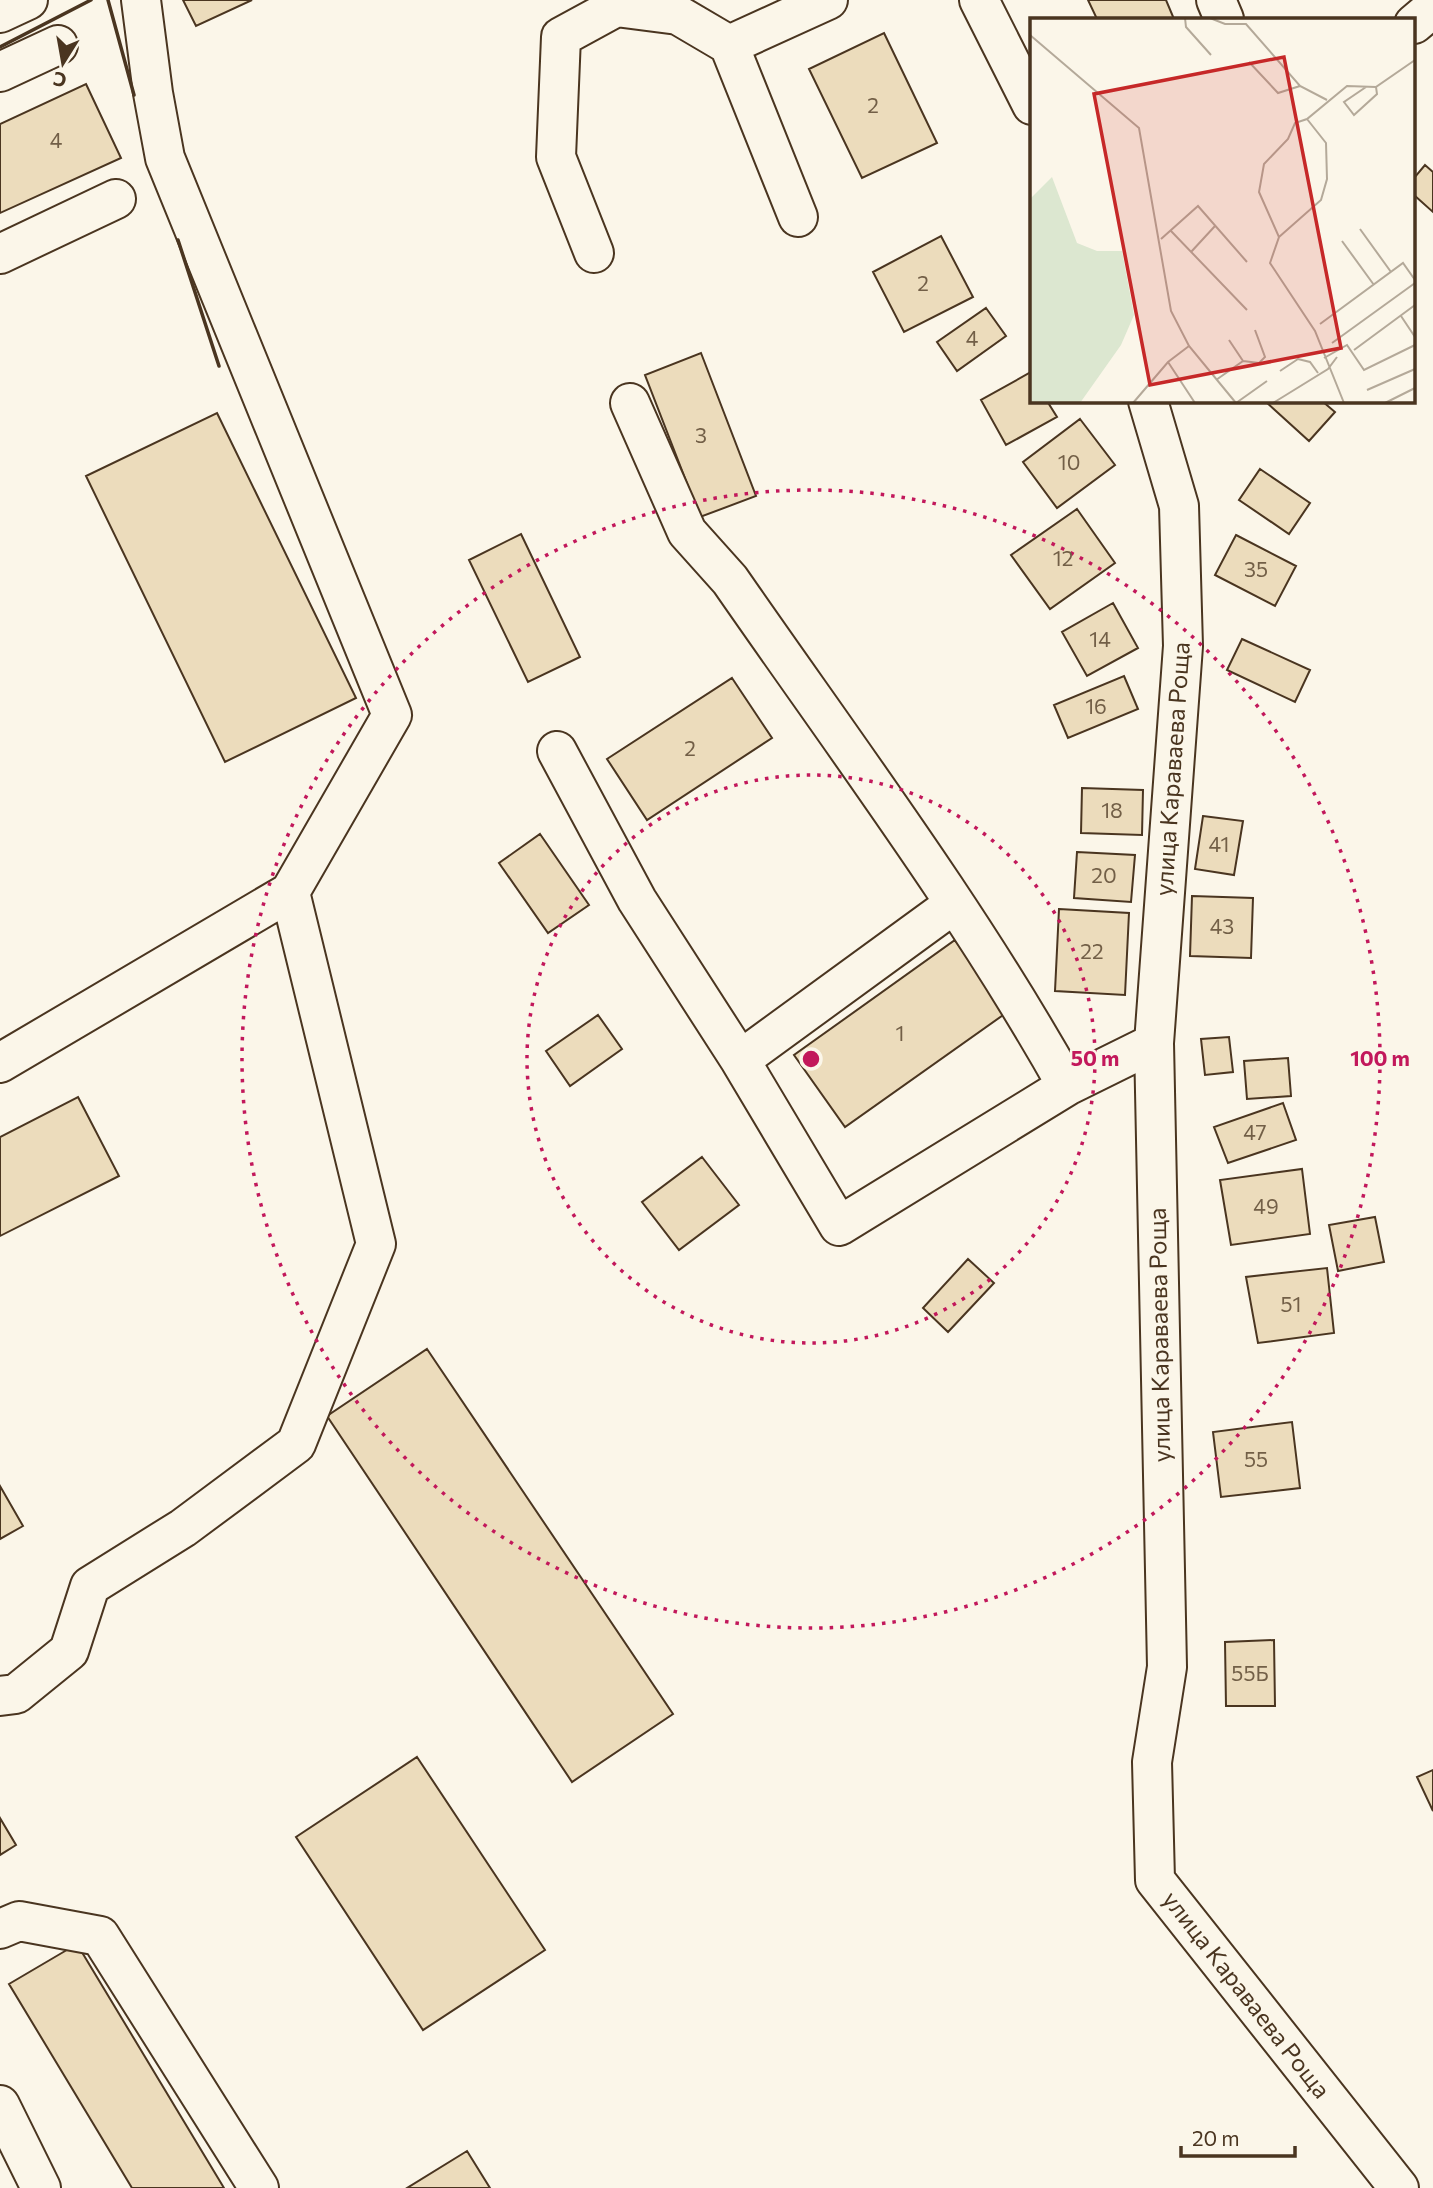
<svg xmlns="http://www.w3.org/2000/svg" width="1433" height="2188" font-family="Commissioner,sans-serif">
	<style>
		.building { fill: #ecdcbc; stroke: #4a3520; stroke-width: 2 }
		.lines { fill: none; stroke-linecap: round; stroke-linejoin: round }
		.minor-casing { stroke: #4a3520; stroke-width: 42 }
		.minor { stroke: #fbf6e9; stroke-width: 38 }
		.wall { stroke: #4a3520; stroke-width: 3.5 }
		.ring { fill: none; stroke: #c2185b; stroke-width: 3.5; stroke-dasharray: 3.5 7 }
		.labels { text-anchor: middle; stroke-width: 5; stroke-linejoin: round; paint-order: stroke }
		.number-label { font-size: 21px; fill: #725f47 }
		.street-label { font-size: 24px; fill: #4a3520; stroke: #fbf6e9 }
		.inset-road { fill: none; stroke: #b4a999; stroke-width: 2 }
		.view { fill: #c62828; fill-opacity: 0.15; stroke: #c62828; stroke-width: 3.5 }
		.inset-edge { fill: none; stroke: #4a3520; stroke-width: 3.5 }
		.centre { fill: #c2185b; stroke: #fbf6e9; stroke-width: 3.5 }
		.ring-label { font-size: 21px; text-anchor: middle; font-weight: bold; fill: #c2185b; stroke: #fbf6e9; stroke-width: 5; stroke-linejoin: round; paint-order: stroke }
	</style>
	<rect width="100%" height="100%" fill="#fbf6e9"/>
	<path class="building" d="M183 0H252L196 26Z
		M1088 0H1166L1174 19H1097Z
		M884 33 937 143 862 178 809 69Z
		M86 84 121 158 0 213V124Z
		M1425 165 1433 172V212L1414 195V178Z
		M941 236 973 297 904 332 873 272Z
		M986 308 1006 336 957 371 937 342Z
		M701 353 756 496 700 517 645 375Z
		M1031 372 1032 401H1047L1057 417 1006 445 981 400Z
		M1265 401H1322L1335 412 1309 441Z
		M217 413 356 698 225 762 86 476Z
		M1080 419 1115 465 1057 508 1023 462Z
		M1260 469 1310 503 1289 534 1239 500Z
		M1077 509 1115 563 1050 609 1011 555Z
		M521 534 580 657 528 682 469 560Z
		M1236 535 1296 566 1275 606 1215 575Z
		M1113 603 1138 648 1087 676 1062 632Z
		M1242 639 1310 670 1295 702 1227 670Z
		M1124 676 1138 709 1068 738 1054 705Z
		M732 678 772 738 647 820 607 759Z
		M1082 788 1143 790 1142 835 1081 833Z
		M1203 816 1243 821 1234 875 1195 869Z
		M540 834 589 905 548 933 499 863Z
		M1077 852 1135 855 1131 902 1074 898Z
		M1192 896 1253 898 1251 958 1190 956Z
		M1059 909 1129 913 1125 995 1055 991Z
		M955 940 1006 1013 845 1127 794 1055Z
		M598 1015 622 1049 570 1086 546 1051Z
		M1229 1037 1233 1072 1205 1075 1201 1039Z
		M1288 1058 1291 1096 1247 1099 1244 1061Z
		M78 1097 119 1176 0 1236V1137Z
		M1283 1103 1296 1140 1228 1163 1214 1127Z
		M702 1157 739 1205 679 1250 642 1202Z
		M1302 1169 1310 1234 1231 1245 1220 1180Z
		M1375 1217 1384 1262 1338 1271 1329 1225Z
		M968 1259 994 1283 948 1332 923 1308Z
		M1327 1268 1334 1333 1258 1343 1246 1277Z
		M427 1349 673 1714 572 1782 327 1416Z
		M1292 1422 1300 1488 1221 1497 1213 1432Z
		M0 1486 23 1526 0 1539Z
		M1274 1640 1275 1706H1226L1225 1642Z
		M417 1757 545 1950 423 2030 296 1837Z
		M1433 1770V1811L1417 1777Z
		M0 1818 16 1845 0 1855Z
		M77 1944 224 2188H132L9 1984Z
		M467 2151 490 2188H407Z"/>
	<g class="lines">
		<defs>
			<path id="minor" d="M979 0 1032 105
				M1216 0 1224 19
				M0 13 28 0
				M1414 24 1433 8
				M0 72 58 45
				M798 217 729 45 828 0
				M594 253 556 157 561 37 616 7 678 15 729 45
				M0 254 116 199
				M1148 401 1179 506 1183 646 1154 1043 1167 1667 1152 1762 1155 1880 1399 2188
				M630 403 687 532 730 580C845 746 969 911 1067 1086
				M557 751 637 900 740 1060 839 1226 1067 1086 1154 1043
				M740 1060 954 904
				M0 1063 290 892
				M0 1696 16 1694 69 1651 90 1586 183 1528 296 1444 376 1244 290 892 392 715 165 158 153 93 141 0
				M0 1929 19 1921 100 1936 259 2188
				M0 2105 41 2188"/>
		</defs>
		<use href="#minor" class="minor-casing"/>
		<use href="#minor" class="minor"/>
		<path class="wall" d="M108 0 134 95
			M0 47 91 0
			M178 240 219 366"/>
	</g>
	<g class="ring">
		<circle cx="811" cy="1059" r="284"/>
		<circle cx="811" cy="1059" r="569"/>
	</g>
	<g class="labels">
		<g class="number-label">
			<text x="873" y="113">2</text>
			<text x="56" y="148">4</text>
			<text x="923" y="291">2</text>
			<text x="972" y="346">4</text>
			<text x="701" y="443">3</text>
			<text x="1069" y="470">10</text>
			<text x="1063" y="566">12</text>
			<text x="1256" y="577">35</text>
			<text x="1100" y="647">14</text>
			<text x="1096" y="714">16</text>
			<text x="690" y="756">2</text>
			<text x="1112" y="818">18</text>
			<text x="1219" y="852">41</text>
			<text x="1104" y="883">20</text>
			<text x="1222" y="934">43</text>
			<text x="1092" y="959">22</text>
			<text x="900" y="1041">1</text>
			<text x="1255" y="1140">47</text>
			<text x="1266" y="1214">49</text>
			<text x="1291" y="1312">51</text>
			<text x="1256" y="1467">55</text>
			<text x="1250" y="1681">55Б</text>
		</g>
		<g class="street-label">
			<text transform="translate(1173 769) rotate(-86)" y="8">улица Караваева Роща</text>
			<text transform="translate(1160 1335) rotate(-91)" y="8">улица Караваева Роща</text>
			<text transform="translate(1246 1995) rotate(52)" y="8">улица Караваева Роща</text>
		</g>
	</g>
	<g transform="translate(1030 18)">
		<rect width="385" height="385" fill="#fbf6e9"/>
		<path d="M22 159 47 225 67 233H92L104 297 91 327 50 385H0V181Z" fill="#dce7d0"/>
		<path class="inset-road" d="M155 0 156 9 181 37M180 0 195 6H216L270 68 297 82M0 17 109 110 141 293 159 328 206 385M219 44 248 75 270 68M336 69 314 84 324 97 347 76 346 69 385 42M330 211 361 254M141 213 217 292M249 219 291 182 297 161 296 125 277 101M131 221 168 188 217 244M312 223 344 267M161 234 185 208M371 298 385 319M290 306 373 245 385 262M302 325 385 265M324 332 385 287M294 340 317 327 334 352 385 327M213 343 229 345 235 339 225 312M138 344 165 385M250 353 268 341 280 344 288 355M186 362 213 343 199 322M337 372 385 351M103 385 138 344 159 328M206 385 237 363M243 385 298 351 307 339M314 385 285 313 240 245 249 219 229 174 234 146 258 121 265 105 277 101 317 68 346 69M355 385 385 370"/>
		<path class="view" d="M254 39 311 330 120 367 64 76Z"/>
		<rect width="385" height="385" class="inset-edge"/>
	</g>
	<circle cx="811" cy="1059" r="10" class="centre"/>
	<g class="ring-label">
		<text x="1095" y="1066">50 m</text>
		<text x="1380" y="1066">100 m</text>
	</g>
	<g transform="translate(63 63) rotate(191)" stroke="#fbf6e9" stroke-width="5" paint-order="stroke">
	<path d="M0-5L12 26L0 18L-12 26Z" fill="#4a3520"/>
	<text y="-10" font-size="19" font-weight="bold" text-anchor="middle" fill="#4a3520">С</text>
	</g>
	<path d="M1181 2146v10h114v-10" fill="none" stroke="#4a3520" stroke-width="3.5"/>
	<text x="1192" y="2146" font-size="21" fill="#4a3520" stroke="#fbf6e9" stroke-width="5" paint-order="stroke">20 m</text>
</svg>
